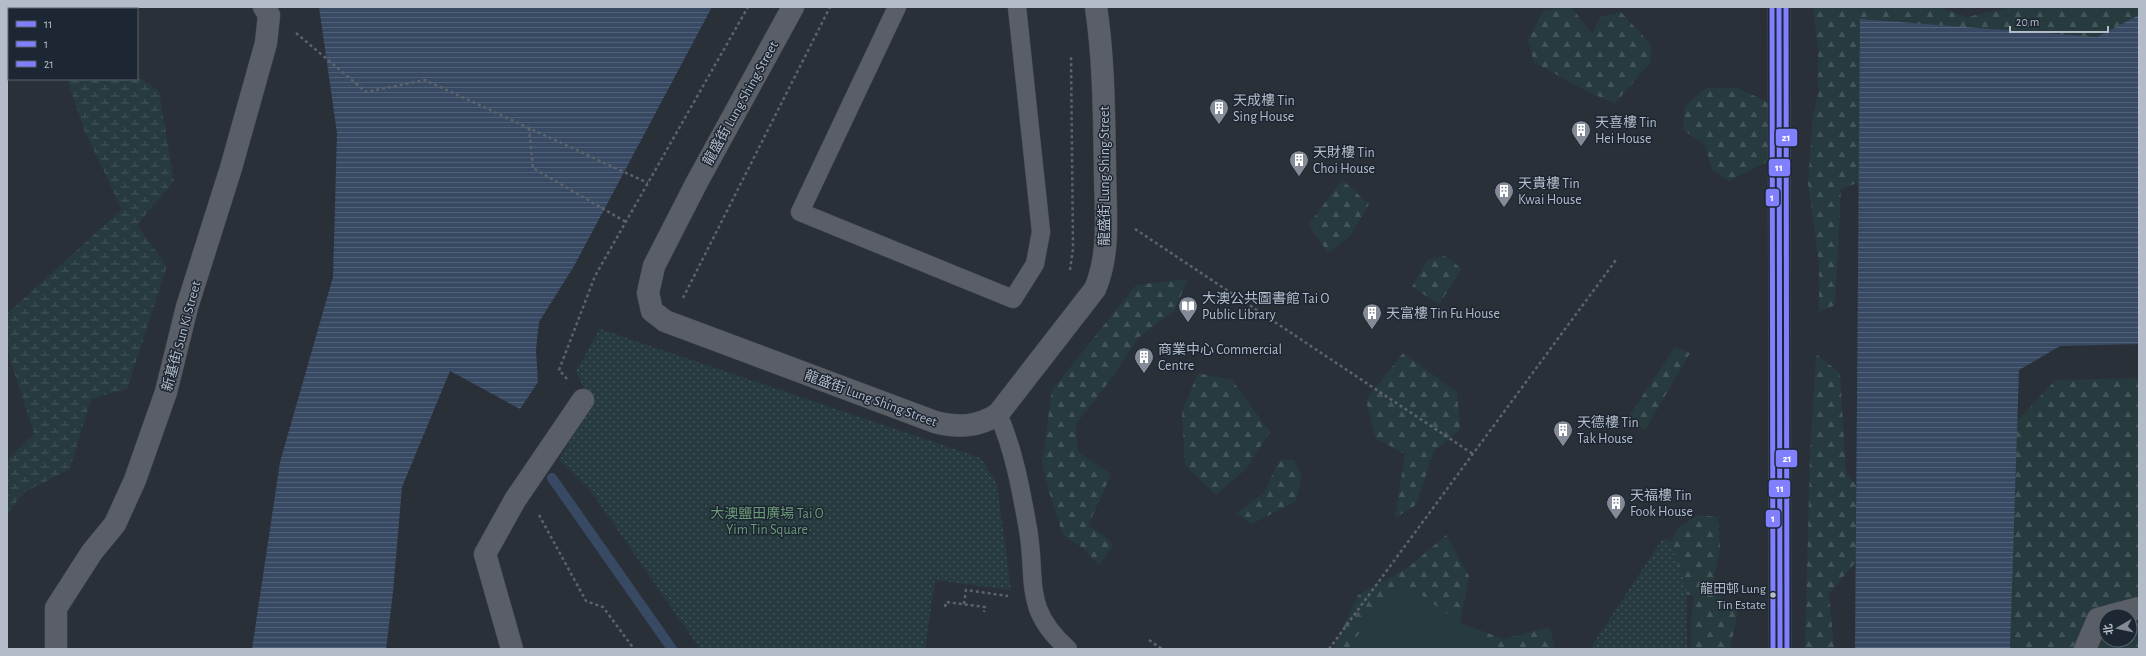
<svg xmlns="http://www.w3.org/2000/svg" width="2146" height="656" font-family="'Alegreya Sans','Noto Sans SC',sans-serif">
	<style>
		.forest { fill: url(#forest-firs); fill-rule: evenodd }
		.wetland { fill: url(#wetland-marsh) }
		.park { fill: url(#park-dots) }
		.garden { fill: #273a3e }
		.water { fill: url(#water-rules) }
		.lines { fill: none; stroke-linecap: round; stroke-linejoin: round }
		.stream { stroke: #384963; stroke-width: 10 }
		.lane-casing { stroke: #484c53; stroke-width: 19 }
		.street-casing { stroke: #484c53; stroke-width: 23 }
		.secondary-casing { stroke: #484c53; stroke-width: 23 }
		.path { stroke: #5d636a; stroke-width: 2.5; stroke-dasharray: 3 3; stroke-linecap: butt }
		.lane { stroke: #5a5e66; stroke-width: 18 }
		.street { stroke: #5a5e66; stroke-width: 22 }
		.secondary { stroke: #595d64; stroke-width: 22 }
		.bus-1-casing { stroke: #1d2633; stroke-width: 8 }
		.bus-2-casing { stroke: #1d2633; stroke-width: 8 }
		.bus-3-casing { stroke: #1d2633; stroke-width: 8 }
		.bus-1 { stroke: #8080ff; stroke-width: 5 }
		.bus-2 { stroke: #8080ff; stroke-width: 5 }
		.bus-3 { stroke: #8080ff; stroke-width: 5 }
		.bus-dot { fill: #b4bcc9; stroke: #1d2633; stroke-width: 1.5 }
		.labels { text-anchor: middle; stroke-width: 3; stroke-linejoin: round; paint-order: stroke }
		.bus-label { font-size: 13px; fill: #b4bcc9; stroke: #1d2633; text-anchor: end }
		.poi-label { font-size: 14px; fill: #b4bcc9; stroke: #1d2633; text-anchor: start }
		.street-label { font-size: 14px; fill: #b4bcc9; stroke: #1d2633 }
		.park-label { font-size: 14px; fill: #6b9a76; stroke: #1d2633 }
		.line-badge { stroke: #1d2633; stroke-width: 1.5 }
		.badge-label { font-size: 11px; text-anchor: middle; font-weight: bold; fill: #fff }
	</style>
	<defs>
		<pattern id="forest-firs" width="22" height="20" patternUnits="userSpaceOnUse"><rect width="22" height="20" fill="#273a3e"/><path d="M5 1l3.5 6h-7zM16 11l3.5 6h-7z" fill="#445559"/></pattern>
		<pattern id="wetland-marsh" width="20" height="14" patternUnits="userSpaceOnUse"><rect width="20" height="14" fill="#273a3e"/><path d="M1 5h8M5 5V1M11 12h8M15 12V8" fill="none" stroke="#445559"/></pattern>
		<pattern id="park-dots" width="8" height="8" patternUnits="userSpaceOnUse"><rect width="8" height="8" fill="#273a3e"/><path d="M2 2h.1M6 6h.1" fill="none" stroke="#445559" stroke-width="1.8" stroke-linecap="round"/></pattern>
		<pattern id="water-rules" width="6" height="5" patternUnits="userSpaceOnUse"><rect width="6" height="5" fill="#384963"/><path d="M0 2.5h6" fill="none" stroke="#526178"/></pattern>
	</defs>
	<rect width="100%" height="100%" fill="#2a3038"/>
	<path class="forest" d="M1562 7H1571L1592 34 1600 17 1621 12 1652 46 1650 63 1615 103 1588 92 1534 62 1528 41 1543 11Z
		M1813 7H1940L1967 17 2012 7H2139V30L1878 175 1841 189 1835 305 1819 312V263L1808 183 1813 116 1818 95V50Z
		M1706 88H1738L1771 104 1774 128 1767 162 1729 181 1712 170 1705 145 1683 130 1685 106Z
		M1342 180 1369 204 1350 236 1328 253 1309 224Z
		M1445 256 1462 269 1439 304 1412 287 1427 260Z
		M1188 279 1174 311 1138 338 1111 379 1076 424 1078 452 1111 474 1088 526 1104 535 1113 546 1099 565 1083 548 1063 535 1048 488 1042 463 1052 390 1136 285Z
		M1675 347 1690 353 1645 430 1627 419Z
		M1403 353 1457 392 1460 430 1434 451 1416 505 1395 518 1405 454 1375 438 1366 400Z
		M1816 354 1840 373 1846 473 1887 524 1829 594 1834 649H1805L1810 456Z
		M1198 373 1232 380 1270 432 1246 469 1216 495 1185 465 1182 412Z
		M2139 378V649H1978L1974 466 2056 380ZM2106 616H2130V640H2106Z
		M1279 460H1294L1302 477 1296 501 1252 524 1236 513 1264 493Z
		M1697 515 1718 517 1720 548 1711 592 1739 607 1730 649H1691V622L1694 596 1649 586 1677 529Z
		M1446 535 1469 576 1460 623 1504 639 1550 627 1555 649H1333L1358 595 1409 567Z"/>
	<path class="wetland" d="M137 76 159 91 174 181 137 225 167 266 127 389 91 399 70 469 23 493 7 516V460L34 434 7 349V314L122 209 85 132 67 79H137Z"/>
	<path class="park" d="M600 329 981 458 997 484 1011 590 935 580 925 649H700L588 487 559 460 591 404 576 371Z
		M1663 538 1670 542 1686 585 1687 649H1590Z"/>
	<path class="garden" d="M1399 579 1496 649H1348Z"/>
	<path class="water" d="M319 7H712L574 266 539 322 536 350 538 382 520 409 450 371 402 487 393 592 386 649H252L280 462 333 277 337 133Z
		M2139 15V344L2060 346 2019 370 2010 649H1855L1860 19 2097 37Z"/>
	<g class="lines">
		<path class="stream" d="M552 478 672 649"/>
		<defs>
			<path id="lane" d="M897 7 800 212 1013 299 1035 264 1041 232 1017 7
				M998 414C1014 450 1021 490 1028 529 1037 582 1022 608 1068 649"/>
			<path id="street" d="M793 7 697 182 654 266 648 293 652 311 665 321 935 422C959 428 978 427 998 414L1095 289C1111 252 1105 209 1105 169 1104 115 1104 60 1096 7
				M2109 616 2139 608
				M56 649V608L92 552 115 524 135 480 166 392 187 307 231 168 266 43 269 15 264 7
				M512 649 485 554 515 500 583 400
				M2085 649 2098 619 2106 617"/>
			<path id="secondary" d="M1779 7 1780 649"/>
		</defs>
		<use href="#lane" class="lane-casing"/>
		<use href="#street" class="street-casing"/>
		<use href="#secondary" class="secondary-casing"/>
		<path class="path" d="M296 33 366 92 425 80 648 183
			M529 128 533 168 626 222
			M1135 229 1473 454
			M1070 270 1073 249 1071 55
			M683 298 830 7
			M567 379 559 370 595 276 748 7
			M539 515 586 601 603 607 634 649
			M964 604 966 590 1008 596
			M945 607 946 602 985 607 984 612
			M1149 640 1162 649
			M1329 649 1616 260"/>
		<use href="#lane" class="lane"/>
		<use href="#street" class="street"/>
		<use href="#secondary" class="secondary"/>
		<defs>
			<path id="bus-1" d="M1779 7 1780 649"/>
			<path id="bus-2" d="M1772 7 1773 649"/>
			<path id="bus-3" d="M1786 7 1787 649"/>
		</defs>
		<use href="#bus-1" class="bus-1-casing"/>
		<use href="#bus-2" class="bus-2-casing"/>
		<use href="#bus-3" class="bus-3-casing"/>
		<use href="#bus-1" class="bus-1"/>
		<use href="#bus-2" class="bus-2"/>
		<use href="#bus-3" class="bus-3"/>
	</g>
	<defs>
		<symbol id="building-pin" viewBox="-11 -11 22 30"><path d="M0 17L-7.5 6A9.5 9.5 0 1 1 7.5 6Z" fill="#848b96" stroke="#1d2633"/><path d="M-4-6H4V6H1V3H-1V6H-4ZM-2.5-4.3h1.7v1.8h-1.7ZM.8-4.3h1.7v1.8H.8ZM-2.5-1h1.7V.8h-1.7ZM.8-1h1.7V.8H.8Z" fill="#fff"/></symbol>
		<symbol id="library-pin" viewBox="-11 -11 22 30"><path d="M0 17L-7.5 6A9.5 9.5 0 1 1 7.5 6Z" fill="#848b96" stroke="#1d2633"/><path d="M-6-4Q-3-5.5-.7-3.5V5Q-3 3-6 4ZM6-4Q3-5.5 .7-3.5V5Q3 3 6 4Z" fill="#fff"/></symbol>
	</defs>
	<g fill-rule="evenodd">
		<use href="#building-pin" x="1208" y="97" width="22" height="30"/>
		<use href="#building-pin" x="1570" y="119" width="22" height="30"/>
		<use href="#building-pin" x="1288" y="149" width="22" height="30"/>
		<use href="#building-pin" x="1493" y="180" width="22" height="30"/>
		<use href="#library-pin" x="1177" y="295" width="22" height="30"/>
		<use href="#building-pin" x="1361" y="302" width="22" height="30"/>
		<use href="#building-pin" x="1133" y="346" width="22" height="30"/>
		<use href="#building-pin" x="1552" y="419" width="22" height="30"/>
		<use href="#building-pin" x="1605" y="492" width="22" height="30"/>
	</g>
	<circle class="bus-dot" cx="1773" cy="595" r="3.5"/>
	<g class="labels">
		<g class="bus-label">
			<text x="1766" y="593">龍田邨 Lung<tspan x="1766" dy="16">Tin Estate</tspan></text>
		</g>
		<g class="poi-label">
			<text x="1233" y="105">天成樓 Tin<tspan x="1233" dy="16">Sing House</tspan></text>
			<text x="1595" y="127">天喜樓 Tin<tspan x="1595" dy="16">Hei House</tspan></text>
			<text x="1313" y="157">天財樓 Tin<tspan x="1313" dy="16">Choi House</tspan></text>
			<text x="1518" y="188">天貴樓 Tin<tspan x="1518" dy="16">Kwai House</tspan></text>
			<text x="1202" y="303">大澳公共圖書館 Tai O<tspan x="1202" dy="16">Public Library</tspan></text>
			<text x="1386" y="318">天富樓 Tin Fu House</text>
			<text x="1158" y="354">商業中心 Commercial<tspan x="1158" dy="16">Centre</tspan></text>
			<text x="1577" y="427">天德樓 Tin<tspan x="1577" dy="16">Tak House</tspan></text>
			<text x="1630" y="500">天福樓 Tin<tspan x="1630" dy="16">Fook House</tspan></text>
		</g>
		<g class="street-label">
			<text transform="translate(740 103) rotate(-61)" y="5">龍盛街 Lung Shing Street</text>
			<text transform="translate(1104 176) rotate(-90)" y="5">龍盛街 Lung Shing Street</text>
			<text transform="translate(181 336) rotate(-75)" y="5">新基街 Sun Ki Street</text>
			<text transform="translate(871 398) rotate(20)" y="5">龍盛街 Lung Shing Street</text>
		</g>
		<g class="park-label">
			<text x="767" y="518">大澳鹽田廣場 Tai O<tspan x="767" dy="16">Yim Tin Square</tspan></text>
		</g>
	</g>
	<g class="line-badge">
		<rect x="1775" y="128" width="23" height="19" rx="4" fill="#8080ff"/>
		<rect x="1768" y="158" width="23" height="19" rx="4" fill="#8080ff"/>
		<rect x="1765" y="188" width="15" height="19" rx="4" fill="#8080ff"/>
		<rect x="1775" y="449" width="23" height="19" rx="4" fill="#8080ff"/>
		<rect x="1768" y="479" width="23" height="19" rx="4" fill="#8080ff"/>
		<rect x="1765" y="509" width="16" height="19" rx="4" fill="#8080ff"/>
	</g>
	<g class="badge-label">
		<text x="1786" y="141">21</text>
		<text x="1779" y="171">11</text>
		<text x="1772" y="201">1</text>
		<text x="1787" y="462">21</text>
		<text x="1780" y="492">11</text>
		<text x="1773" y="522">1</text>
	</g>
	<rect width="2146" height="656" fill="none" stroke="#b4bcc9" stroke-width="16"/>
	<rect x="8" y="8" width="130" height="72" fill="#1d2633" stroke="#59626f"/>
	<rect x="16" y="21" width="20" height="6" fill="#8080ff" stroke="#59626f"/>
	<text x="44" y="28" font-size="12" fill="#b4bcc9">11</text>
	<rect x="16" y="41" width="20" height="6" fill="#8080ff" stroke="#59626f"/>
	<text x="44" y="48" font-size="12" fill="#b4bcc9">1</text>
	<rect x="16" y="61" width="20" height="6" fill="#8080ff" stroke="#59626f"/>
	<text x="44" y="68" font-size="12" fill="#b4bcc9">21</text>
	<g transform="translate(2118 628) rotate(261)"><circle r="19" fill="#1d2633" stroke="#59626f"/>
	<path d="M0-3L7 15L0 10L-7 15Z" fill="#848b96"/>
	<text y="-6" font-size="11" font-weight="bold" text-anchor="middle" fill="#b4bcc9">北</text>
	</g>
	<path d="M2010 26v6h98v-6" fill="none" stroke="#b4bcc9" stroke-width="2"/>
	<text x="2016" y="26" font-size="12" fill="#b4bcc9" stroke="#1d2633" stroke-width="3" paint-order="stroke">20 m</text>
</svg>
